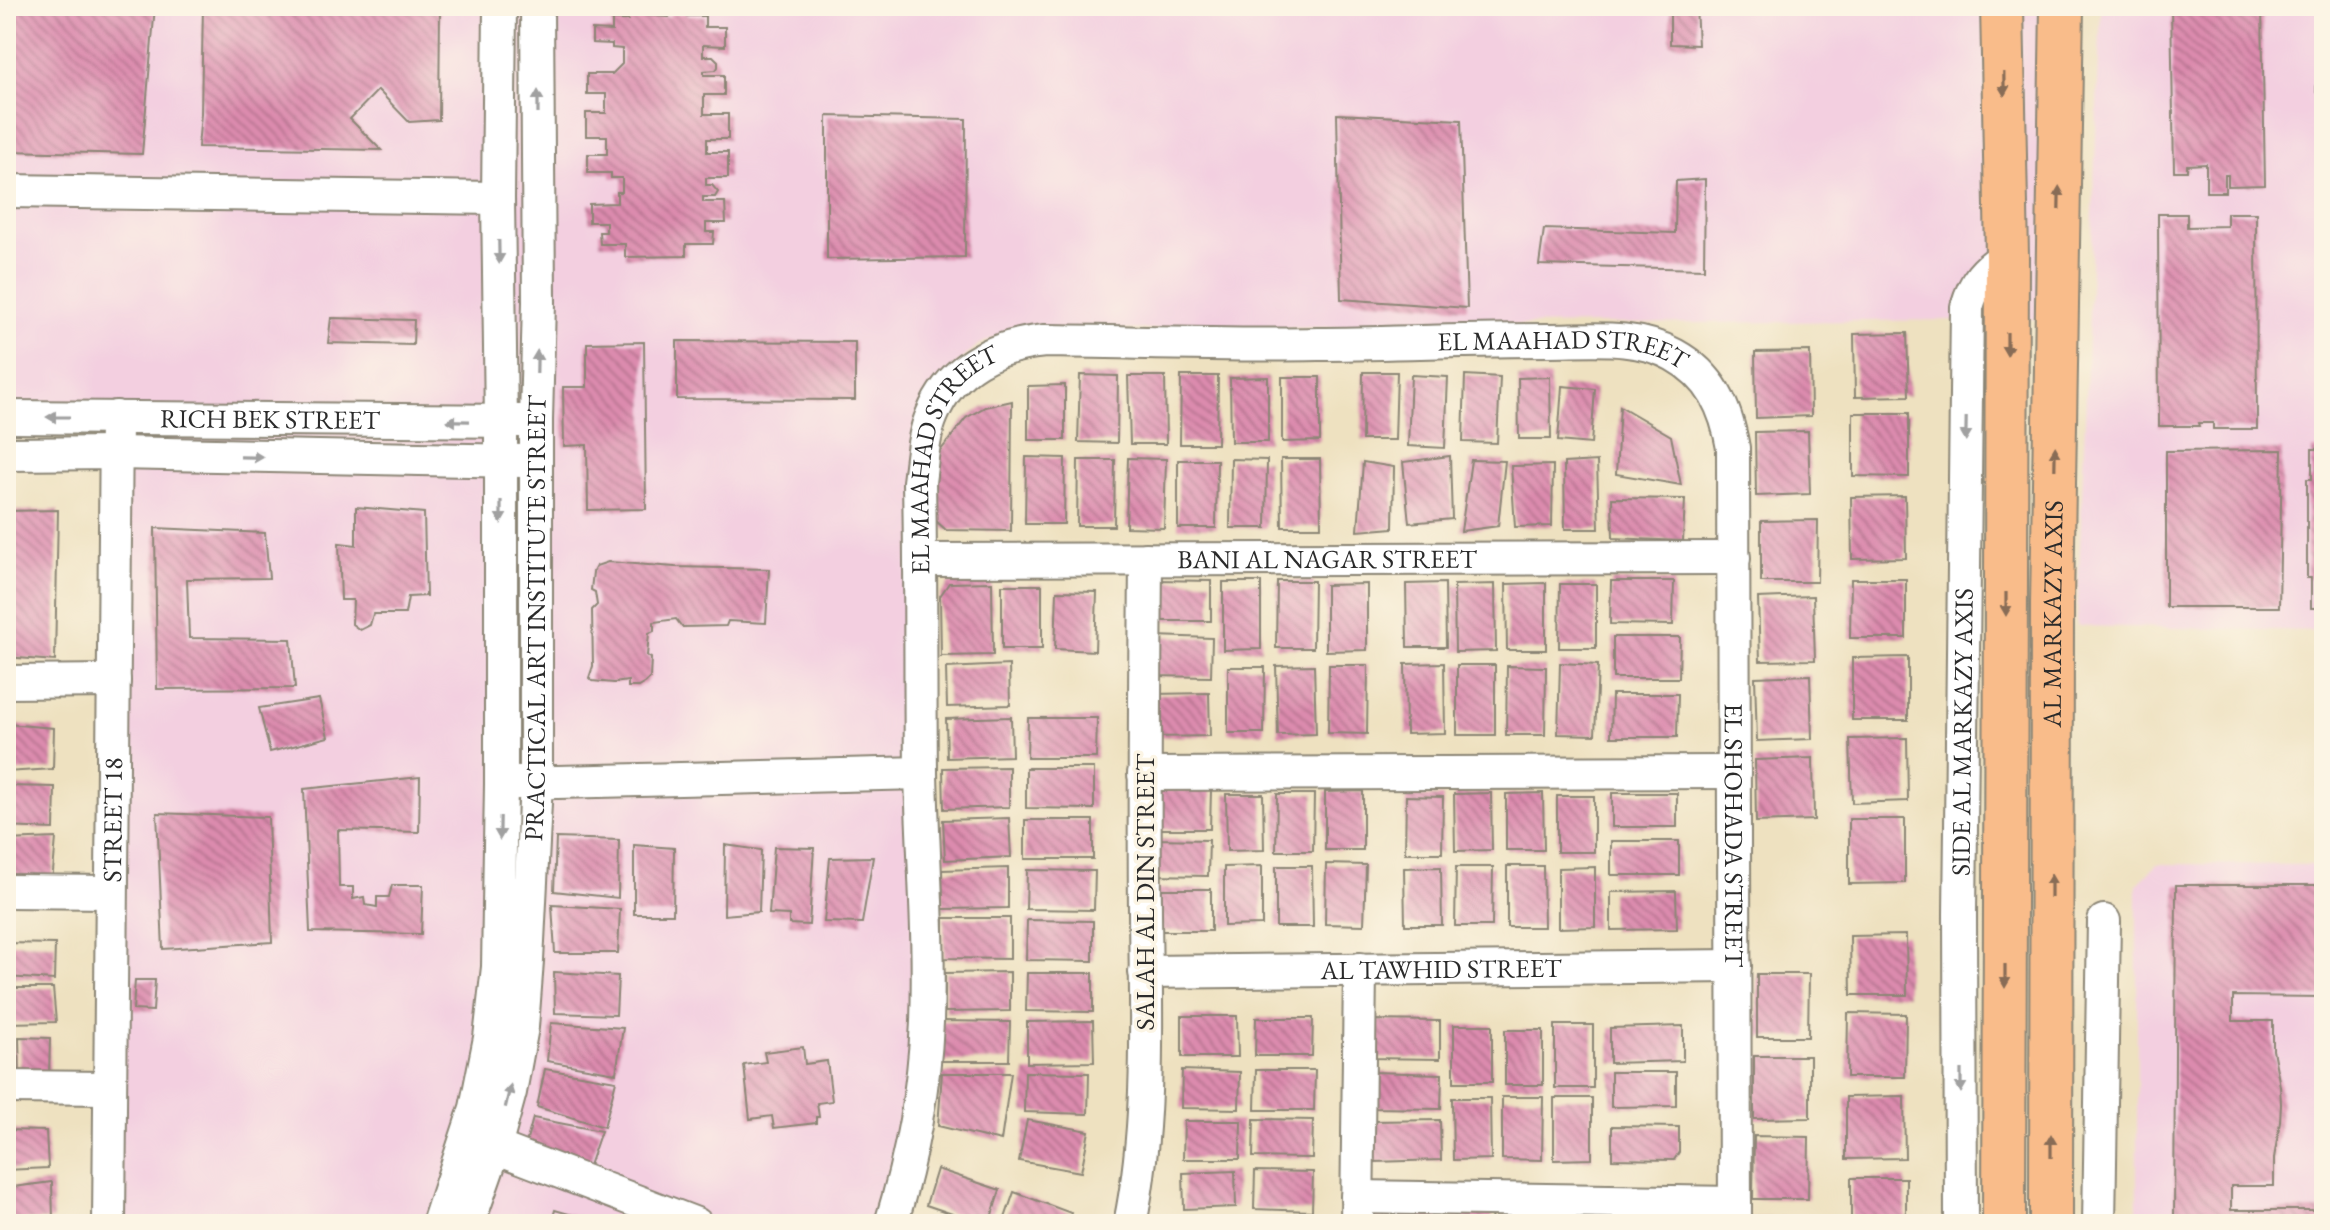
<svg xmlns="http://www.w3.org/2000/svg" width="2330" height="1230" font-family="'EB Garamond',serif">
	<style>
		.built { fill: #f3cfe0 }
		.building { fill: url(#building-back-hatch) }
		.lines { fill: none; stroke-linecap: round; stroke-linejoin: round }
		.minor-casing { stroke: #8c8676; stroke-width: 36 }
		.major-casing { stroke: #8c8676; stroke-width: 46 }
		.minor { stroke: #fff; stroke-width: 32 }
		.major { stroke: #f9bc8a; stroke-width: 42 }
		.oneway { fill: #886c56 }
		.oneway2 { fill: #a0a0a0 }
		.labels { text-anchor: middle; stroke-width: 7; stroke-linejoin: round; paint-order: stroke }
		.street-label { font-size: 26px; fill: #2b2b2b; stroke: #fcf5e5 }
	</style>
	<defs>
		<pattern id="building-back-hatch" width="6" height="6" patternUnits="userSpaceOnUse" patternTransform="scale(2)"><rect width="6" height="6" fill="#dc8bae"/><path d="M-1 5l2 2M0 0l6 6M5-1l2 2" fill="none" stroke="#b3728e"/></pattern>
	</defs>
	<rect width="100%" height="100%" fill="#fcf5e5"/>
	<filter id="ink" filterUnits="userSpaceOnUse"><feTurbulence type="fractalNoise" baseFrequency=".0125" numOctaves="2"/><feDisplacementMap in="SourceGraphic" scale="16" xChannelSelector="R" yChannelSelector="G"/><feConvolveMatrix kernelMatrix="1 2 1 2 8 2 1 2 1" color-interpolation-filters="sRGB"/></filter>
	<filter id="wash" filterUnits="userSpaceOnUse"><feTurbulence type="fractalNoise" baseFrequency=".006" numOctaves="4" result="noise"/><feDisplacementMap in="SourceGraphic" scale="32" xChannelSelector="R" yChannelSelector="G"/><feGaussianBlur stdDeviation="1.8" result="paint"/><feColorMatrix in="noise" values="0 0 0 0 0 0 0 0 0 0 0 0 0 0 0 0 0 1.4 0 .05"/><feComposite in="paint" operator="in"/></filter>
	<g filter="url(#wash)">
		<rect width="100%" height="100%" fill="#eee1c0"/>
		<path class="built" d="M6 6H2056L2039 319 1010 331 978 345 933 386 922 1034 883 1224H117L120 433 6 431Z
			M2101 6H2324V631L2077 626Z
			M2157 864 2324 865V1224H2137V885Z"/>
		<g id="blocks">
			<path class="building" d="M6 6H155L142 154 6 151Z
				M203 6H440L439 120 409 122 378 90 350 119 381 150 198 147 201 114Z
				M1670 6H1696L1698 45 1670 44Z
				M2171 6H2262L2265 185 2228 186V175H2225V192H2206V164L2187 165V171H2174Z
				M2321 6H2324V93L2316 92Z
				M686 13 687 16H705V27H725V46L703 45V56H713L718 61V67L716 70 704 71V75H724V95H704V114H728V139H707V152H728V178H706V185H712L718 192 715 197H703V202H725L726 223H706V232H714L713 244H686V256L625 257V244H600L599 232H606V222H589V204L617 203V192H622V178H611V173H588V154H607V136H586V113H606V94H587V74H612L622 64V49L612 48V44L592 43V30L612 31V20H628V14L669 17 670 14Z
				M1337 114 1461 120 1467 308 1341 299Z
				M827 116 966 119 965 257 827 259Z
				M1705 179 1704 269 1539 265 1544 229 1675 233 1676 181Z
				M2227 213H2256L2257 429H2213V423H2198L2199 426H2159L2158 214H2187V227L2227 226Z
				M331 318 414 320 413 345 328 343Z
				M1907 333 1909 396 1855 397 1854 334Z
				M677 341 855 342V400L677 399Z
				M644 342 646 509 588 510 587 445 564 446 563 387H587V343Z
				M1810 351 1811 416 1756 418 1755 352Z
				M1363 372H1397L1395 440H1362Z
				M1080 375 1118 376 1117 443 1078 442Z
				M1411 375 1448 377 1445 448 1408 446Z
				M1465 375 1500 377 1497 443 1463 442Z
				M1128 376H1165L1166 444H1130Z
				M1181 376H1218L1217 444H1180Z
				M1268 377V442H1231L1230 378Z
				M1282 377H1320V441L1282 442Z
				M1550 377 1551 439H1519L1518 378Z
				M1065 385V440H1028V386Z
				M1562 386 1595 389 1591 444 1558 441Z
				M1012 401 1011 531 946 530 935 520 937 455 966 418 985 407Z
				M1620 406 1671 436 1681 485 1616 474Z
				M1853 413H1909V477L1853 476Z
				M1808 431 1810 494 1756 496 1755 432Z
				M2312 449H2324V608H2311V578H2307V479H2312Z
				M2282 450 2279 607H2166V451Z
				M1450 456 1452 519 1409 523 1403 462Z
				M1026 457 1065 458 1064 524H1025Z
				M1128 458 1166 459 1164 528 1126 527Z
				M1231 459 1267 460 1266 528H1230Z
				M1281 459H1320L1321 527H1282Z
				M1078 460H1115L1114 526H1077Z
				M1178 460H1217L1216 528H1178Z
				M1471 460 1505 461 1498 526 1461 531Z
				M1597 461 1599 529H1565L1564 463Z
				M1363 462 1394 467 1393 528 1358 531Z
				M1553 465 1552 526 1515 527 1511 466Z
				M1905 496 1906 558 1852 559 1851 497Z
				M1612 498 1685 499 1683 541 1613 538Z
				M356 507 424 513 426 596 408 597 405 614H373L370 625 360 630 352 624 353 600H341L339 543 356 545Z
				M58 510 55 661 6 657V511Z
				M1818 520 1817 582H1761V521Z
				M155 528 265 533 269 578 187 579 189 638 291 639 295 688 157 689Z
				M608 562 675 567 769 569 766 623 728 621 726 626 682 627 676 619 654 622V631L649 633 647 656 651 658 650 678 645 683 638 687H628V681L614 683 592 681 589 678 593 666 592 610 597 605 595 592 591 590 593 572 596 566Z
				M1851 579H1906V638H1850Z
				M1157 580 1211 581V621H1157Z
				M1277 581H1314L1313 648H1276Z
				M1611 581H1674L1673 625 1610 624Z
				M992 582 993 655 941 656 940 596 949 583Z
				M1223 582H1261V649L1223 650Z
				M1445 583 1446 647H1407L1406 584Z
				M1546 583V650H1507L1506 584Z
				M1367 584V650L1326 651V585Z
				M1495 584 1496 651 1455 652 1454 585Z
				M1560 584H1596V648H1559Z
				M1002 585H1042V649H1002Z
				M1057 591 1097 592 1095 651 1055 649Z
				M1813 596 1815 660 1760 661 1758 598Z
				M1155 636 1212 638 1211 677 1153 676Z
				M1613 637H1680L1679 678H1613Z
				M1908 657V720H1852V658Z
				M1444 663 1445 733 1406 734 1405 664Z
				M1560 663 1598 665 1595 735 1558 734Z
				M1009 665 1010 705 947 707 946 668Z
				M1314 665 1316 734 1278 735 1276 666Z
				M1329 665H1368L1367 734 1328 733Z
				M1457 665H1495V735H1457Z
				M1507 666 1546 667 1545 735H1506Z
				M1228 667H1265L1264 733H1228Z
				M1810 675 1812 739 1757 741 1755 677Z
				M1209 693 1210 736 1154 737 1153 694Z
				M1612 694H1678L1677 737H1611Z
				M319 699 328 737 270 752 259 708Z
				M1011 717 1012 756 947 758 946 719Z
				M1028 718H1097L1096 758H1027Z
				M6 724 54 728 53 769 6 772Z
				M1907 738 1908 801 1852 803 1850 739Z
				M1813 758 1814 820 1756 822 1755 760Z
				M1009 767V807L944 809 943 768Z
				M1026 768H1094V809L1026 808Z
				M420 777 419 832 338 830 339 887H353V899L364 897 365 905 377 907V897H389L392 885H423L421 934 310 932 304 789Z
				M6 786 55 787 54 829 6 827Z
				M1153 790H1211L1210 829H1153Z
				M1363 791V850H1325V792Z
				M1491 793 1492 850 1455 851 1454 794Z
				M1543 793 1544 850H1506V794Z
				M1612 793H1677V827H1612Z
				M1226 794H1263L1264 850 1227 851Z
				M1277 794H1314L1313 851H1276Z
				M1406 796 1443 797 1442 853H1405Z
				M1557 796H1594V852H1557Z
				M157 813 268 817 272 942 163 949Z
				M1009 818 1011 857 945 860 943 820Z
				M1849 819H1905V883L1849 884Z
				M1025 820H1093V859H1025Z
				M56 838 52 883H6V840Z
				M556 838 619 840 618 898 554 891Z
				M1153 839 1209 840 1208 876 1151 875Z
				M1611 841H1679V875H1611Z
				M634 845 674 848 673 914H634Z
				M725 845 761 850 759 912 724 915Z
				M774 847 814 848 809 925 789 924V915L769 914Z
				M873 857 862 923 824 922 830 858Z
				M1326 864 1366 865 1364 925 1325 924Z
				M1262 866V925L1224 926V867Z
				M1276 866H1312L1313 927H1276Z
				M1507 866H1543L1544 927H1507Z
				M1441 867 1442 925H1405L1404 868Z
				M1456 867H1493L1492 926H1455Z
				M1595 867V927L1558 928V868Z
				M1008 868V908L943 909 942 870Z
				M1027 870 1095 871 1094 910 1026 909Z
				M2176 885H2324V997L2233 996V1021H2273V1050L2280 1086 2281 1104 2280 1122 2274 1158V1186H2231V1210H2324V1224H2174Z
				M1153 889H1211V931H1152Z
				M1676 891 1677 929 1611 930V892Z
				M552 905 620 909 618 953H555Z
				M944 918H1010V959L944 958Z
				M1027 920 1093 921V961L1026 960Z
				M1906 935 1907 995H1851L1850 936Z
				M6 943 55 944 54 980 6 977Z
				M554 972 618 976 616 1015 555 1013Z
				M1010 972V1011L945 1012V973Z
				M1027 973H1093V1012L1026 1011Z
				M1757 974H1809L1808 1037H1757Z
				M135 980H155L153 1011 133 1010Z
				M6 988H53L56 1022 6 1023Z
				M1848 1013 1906 1014 1905 1077H1847Z
				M1182 1016H1237L1238 1057H1182Z
				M1256 1018H1313L1312 1056H1255Z
				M1369 1020 1440 1021V1059L1369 1058Z
				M941 1021 1010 1022 1009 1061H941Z
				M1093 1021 1094 1062 1027 1063V1022Z
				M551 1023 623 1028 616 1073 547 1061Z
				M1454 1025H1492V1082H1454Z
				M1555 1025H1593V1088H1555Z
				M1683 1026V1061L1610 1063V1028Z
				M1505 1030H1543V1085H1505Z
				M19 1037 50 1038 49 1076 20 1077Z
				M6 1041 14 1042 16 1078H6Z
				M803 1047 805 1064 827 1061 832 1101 817 1103 819 1117H816V1123L774 1128 772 1116 750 1119 744 1065 766 1062 764 1052Z
				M1754 1056H1810V1118L1754 1119Z
				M545 1069 616 1081 604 1127 537 1107Z
				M1182 1070 1240 1072 1239 1109 1181 1108Z
				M1256 1070H1315L1314 1110H1255Z
				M1025 1072 1089 1073 1088 1114 1024 1112Z
				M1372 1072 1442 1074 1441 1109 1371 1108Z
				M1611 1072H1676V1106L1611 1107Z
				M942 1073H1011L1001 1141 938 1126Z
				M1904 1096 1905 1158 1846 1159V1097Z
				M1502 1097H1543L1542 1160 1502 1159Z
				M1452 1098H1490L1491 1159 1453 1160Z
				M1554 1098H1592V1159L1554 1160Z
				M533 1118 601 1131 585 1177 524 1151Z
				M1254 1119 1313 1120 1312 1158 1253 1157Z
				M1027 1120 1089 1131 1081 1172 1019 1161Z
				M1440 1120 1441 1160 1374 1162 1373 1121Z
				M1184 1121H1241L1240 1159H1183Z
				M1612 1126 1679 1127V1152L1674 1160 1612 1159Z
				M6 1130 46 1131 48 1168 6 1170Z
				M1754 1136 1809 1137 1808 1199H1753Z
				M937 1169 1000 1190 989 1224H982L926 1205Z
				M1235 1171 1236 1207 1184 1209 1183 1173Z
				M1255 1171 1313 1172 1312 1211 1254 1209Z
				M1851 1178H1906V1224H1851Z
				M52 1182 53 1220 6 1221V1188Z
				M1014 1192 1071 1213 1067 1224H1003Z
				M1375 1207 1441 1210 1440 1224H1369Z
				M1455 1209 1492 1210 1491 1224H1454Z
				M555 1210 600 1223V1224H551Z
				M1610 1213 1681 1214V1224H1610Z
				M1555 1214H1593V1224H1555Z
				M1504 1215 1542 1216V1224H1504Z
				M1811 1217V1224H1753V1218Z"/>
		</g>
	</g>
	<g filter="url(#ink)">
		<use href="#blocks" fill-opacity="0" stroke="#8c8676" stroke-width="2"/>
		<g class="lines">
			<defs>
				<g id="minor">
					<path d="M6 191 498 198"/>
					<path id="s1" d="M6 417 521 421"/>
					<path d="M6 454 116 453 523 461"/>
					<path id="s2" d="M921 560 1734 558"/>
					<path d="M6 682 114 681"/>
					<path d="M1144 774 1734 772"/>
					<path d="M516 783 921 773"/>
					<path d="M6 891 111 892"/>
					<path id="s3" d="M1145 972 1735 966"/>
					<path d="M6 1087 109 1088"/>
					<path d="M495 1147 696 1224"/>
					<path d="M1357 1197 1735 1203"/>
					<path id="s4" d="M109 1224 116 417"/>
					<path d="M438 1224 476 1108 490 1038 498 967 501 784V422L498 198 500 6"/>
					<path id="s5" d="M468 1224 495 1147 510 1092 522 1027 527 961 536 783V420L539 302 537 6"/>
					<path id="s6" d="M891 1224C911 1158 924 1091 927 1022 930 939 923 856 921 773 920 676 921 579 919 482 922 460 923 436 932 415 953 365 995 346 1045 341 1136 342 1227 346 1318 344 1395 343 1472 340 1549 340 1589 340 1637 334 1674 355 1712 376 1726 408 1733 448L1735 1224"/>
					<path d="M1130 1224C1151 1122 1146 1016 1145 913 1144 795 1145 677 1146 559"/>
					<path d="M1357 1224 1360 969"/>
					<path id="s7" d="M1961 1224 1960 914 1967 307C1974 282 1985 269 2007 256"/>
					<path d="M2099 1224 2104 921"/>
				</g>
				<g id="major">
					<path d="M2002 6 2007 256 2004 1224"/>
					<path id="s8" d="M2051 1224 2052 604 2062 6"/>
				</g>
			</defs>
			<use href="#minor" class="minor-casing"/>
			<use href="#major" class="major-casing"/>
			<use href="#minor" class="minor"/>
			<use href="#major" class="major"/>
		</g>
		<defs><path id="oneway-solid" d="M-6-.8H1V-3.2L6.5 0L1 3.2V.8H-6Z" transform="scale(2)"/></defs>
		<g class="oneway">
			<use href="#oneway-solid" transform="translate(2004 84) rotate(89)"/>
			<use href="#oneway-solid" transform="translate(2059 198) rotate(-89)"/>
			<use href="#oneway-solid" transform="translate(2007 344) rotate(90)"/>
			<use href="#oneway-solid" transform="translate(2055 458) rotate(-89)"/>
			<use href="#oneway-solid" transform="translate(2006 604) rotate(90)"/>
			<use href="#oneway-solid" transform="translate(2051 886) rotate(-90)"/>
			<use href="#oneway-solid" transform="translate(2005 976) rotate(90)"/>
			<use href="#oneway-solid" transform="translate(2051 1146) rotate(-90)"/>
		</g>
		<g class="oneway2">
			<use href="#oneway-solid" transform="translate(538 102) rotate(-90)"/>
			<use href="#oneway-solid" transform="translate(499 252) rotate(89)"/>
			<use href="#oneway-solid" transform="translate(537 362) rotate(-89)"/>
			<use href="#oneway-solid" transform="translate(58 417) rotate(180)"/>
			<use href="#oneway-solid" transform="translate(458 421) rotate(-179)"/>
			<use href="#oneway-solid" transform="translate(1966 429) rotate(91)"/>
			<use href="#oneway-solid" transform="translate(252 457) rotate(1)"/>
			<use href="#oneway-solid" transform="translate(501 512) rotate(90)"/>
			<use href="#oneway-solid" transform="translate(500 828) rotate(91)"/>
			<use href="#oneway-solid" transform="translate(1961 1081) rotate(90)"/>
			<use href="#oneway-solid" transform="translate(508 1096) rotate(-77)"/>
		</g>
	</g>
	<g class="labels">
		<g class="street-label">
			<text dy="9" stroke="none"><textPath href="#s6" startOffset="1476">EL MAAHAD STREET</textPath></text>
			<text dy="9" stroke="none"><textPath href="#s1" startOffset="264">RICH BEK STREET</textPath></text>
			<text dy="9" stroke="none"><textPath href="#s6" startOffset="780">EL MAAHAD STREET</textPath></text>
			<text dy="9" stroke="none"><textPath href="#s2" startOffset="406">BANI AL NAGAR STREET</textPath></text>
			<text dy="9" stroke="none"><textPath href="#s8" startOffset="610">AL MARKAZY AXIS</textPath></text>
			<text dy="9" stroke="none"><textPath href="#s5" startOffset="614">PRACTICAL ART INSTITUTE STREET</textPath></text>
			<text dy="9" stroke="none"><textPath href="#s7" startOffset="492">SIDE AL MARKAZY AXIS</textPath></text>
			<text dy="9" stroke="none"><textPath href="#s4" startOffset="404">STREET 18</textPath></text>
			<text dy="9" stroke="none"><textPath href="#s6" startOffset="2090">EL SHOHADA STREET</textPath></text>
			<text transform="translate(1145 892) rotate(-90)" y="9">SALAH AL DIN STREET</text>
			<text dy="9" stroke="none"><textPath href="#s3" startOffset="296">AL TAWHID STREET</textPath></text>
		</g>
	</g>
	<rect width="2330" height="1230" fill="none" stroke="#fcf5e5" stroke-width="32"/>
</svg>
